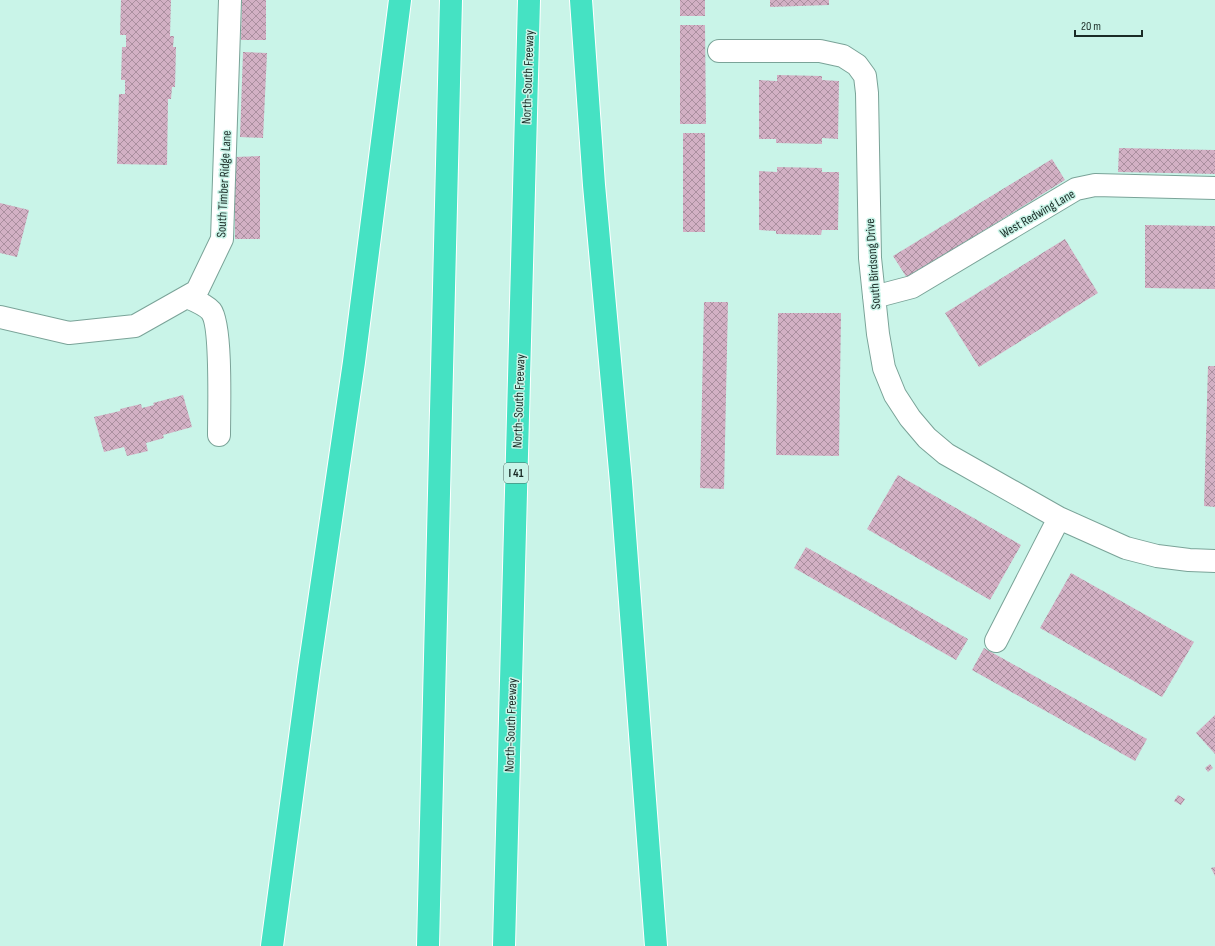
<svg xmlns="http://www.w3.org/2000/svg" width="1215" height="946" font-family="'Sofia Sans Condensed',sans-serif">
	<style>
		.building { fill: url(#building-cross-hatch) }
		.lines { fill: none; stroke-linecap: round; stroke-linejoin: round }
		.minor-casing { stroke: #7aa398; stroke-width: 24 }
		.highway-casing { stroke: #fff; stroke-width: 24 }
		.minor { stroke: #fff; stroke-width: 22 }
		.highway { stroke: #45e2c3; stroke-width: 22 }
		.labels { text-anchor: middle; stroke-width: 3; stroke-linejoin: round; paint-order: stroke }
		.shield { fill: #c9f4e8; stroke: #4e6760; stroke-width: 1 }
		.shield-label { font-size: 12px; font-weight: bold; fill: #1a2b26 }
		.street-label { font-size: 13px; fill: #1a2b26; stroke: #c9f4e8 }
	</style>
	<defs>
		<pattern id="building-cross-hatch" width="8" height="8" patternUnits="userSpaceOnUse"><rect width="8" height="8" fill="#d2b0c4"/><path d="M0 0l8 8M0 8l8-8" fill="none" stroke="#aa8f9f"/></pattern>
	</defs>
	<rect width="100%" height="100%" fill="#c9f4e8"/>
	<path class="building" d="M121 0H171L170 36H174L173 47H176L175 87H172L171 99H168L167 165 117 164 119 94H125V80H121L122 47H126V35H120Z
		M242 0H266V40H241Z
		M680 0H705V16H680Z
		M770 0H829V5L770 7Z
		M680 25H705L706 124H680Z
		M243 52 267 53 263 138 240 137Z
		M777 75 822 76V80L839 81 838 139 822 138V144L776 143V139H759V80L777 81Z
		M683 133H705V232H683Z
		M1119 148 1215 150V174L1118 172Z
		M260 156V239H235V157Z
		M1052 159 1065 180 907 278 893 256Z
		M777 167 822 168V172H839L838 230H822L821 235 776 234V231L759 230V171L777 172Z
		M0 203 29 210 17 257 0 253Z
		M1145 225 1215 226V289L1145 288Z
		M1065 239 1098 293 979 367 945 313Z
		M704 302H728L724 489 700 488Z
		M778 313H841L839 456 776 455Z
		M1208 366H1215V507L1204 506Z
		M183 395 192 427 163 435 164 438 146 443 148 451 127 456 124 447 104 452 94 417 120 411V409L141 404 142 408 154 405 153 403Z
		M898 475 1021 545 990 600 867 529Z
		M806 547 968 639 956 660 794 568Z
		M1071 573 1194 642 1162 697 1040 628Z
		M984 648 1147 739 1135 761 972 670Z
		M1215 715V754L1196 733Z
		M1210 764 1213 768 1208 772 1205 768Z
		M1178 795 1185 799 1181 805 1174 801Z
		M1215 867V876L1211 868Z"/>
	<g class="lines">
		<defs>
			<path id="minor" d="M719 51H820L843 56 857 65 865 76 867 93 870 258 878 334 884 368 895 395 910 418 927 438 946 454 1059 518 1126 548 1157 556 1189 560 1215 561
				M187 297C194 300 206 305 211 311 222 325 219 414 219 435
				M874 297 912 287 1076 189 1095 185 1215 188
				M0 317 69 333 135 326 197 291 222 239 230 0
				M996 641 1059 518"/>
			<path id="highway" d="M581 0 594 185 621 482 656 946
				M272 946 309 670 354 362 400 0
				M428 946 451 0
				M504 946 529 0"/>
		</defs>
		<use href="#minor" class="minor-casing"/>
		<use href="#highway" class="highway-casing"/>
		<use href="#minor" class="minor"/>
		<use href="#highway" class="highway"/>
	</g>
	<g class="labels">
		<rect class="shield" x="504" y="463" width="24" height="20" rx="3"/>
		<g class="shield-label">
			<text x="516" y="477">I 41</text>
		</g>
		<g class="street-label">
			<text transform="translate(527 77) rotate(-88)" y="5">North-South Freeway</text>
			<text transform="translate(223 184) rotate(-87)" y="5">South Timber Ridge Lane</text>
			<text transform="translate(1037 213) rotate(-30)" y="5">West Redwing Lane</text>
			<text transform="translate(872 264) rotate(-94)" y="5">South Birdsong Drive</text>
			<text transform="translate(518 401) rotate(-88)" y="5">North-South Freeway</text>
			<text transform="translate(510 725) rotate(-88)" y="5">North-South Freeway</text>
		</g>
	</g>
	<path d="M1075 30v6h67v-6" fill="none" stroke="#1a2b26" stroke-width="2"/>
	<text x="1081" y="30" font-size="12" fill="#1a2b26" stroke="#c9f4e8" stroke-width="3" paint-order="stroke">20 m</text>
</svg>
